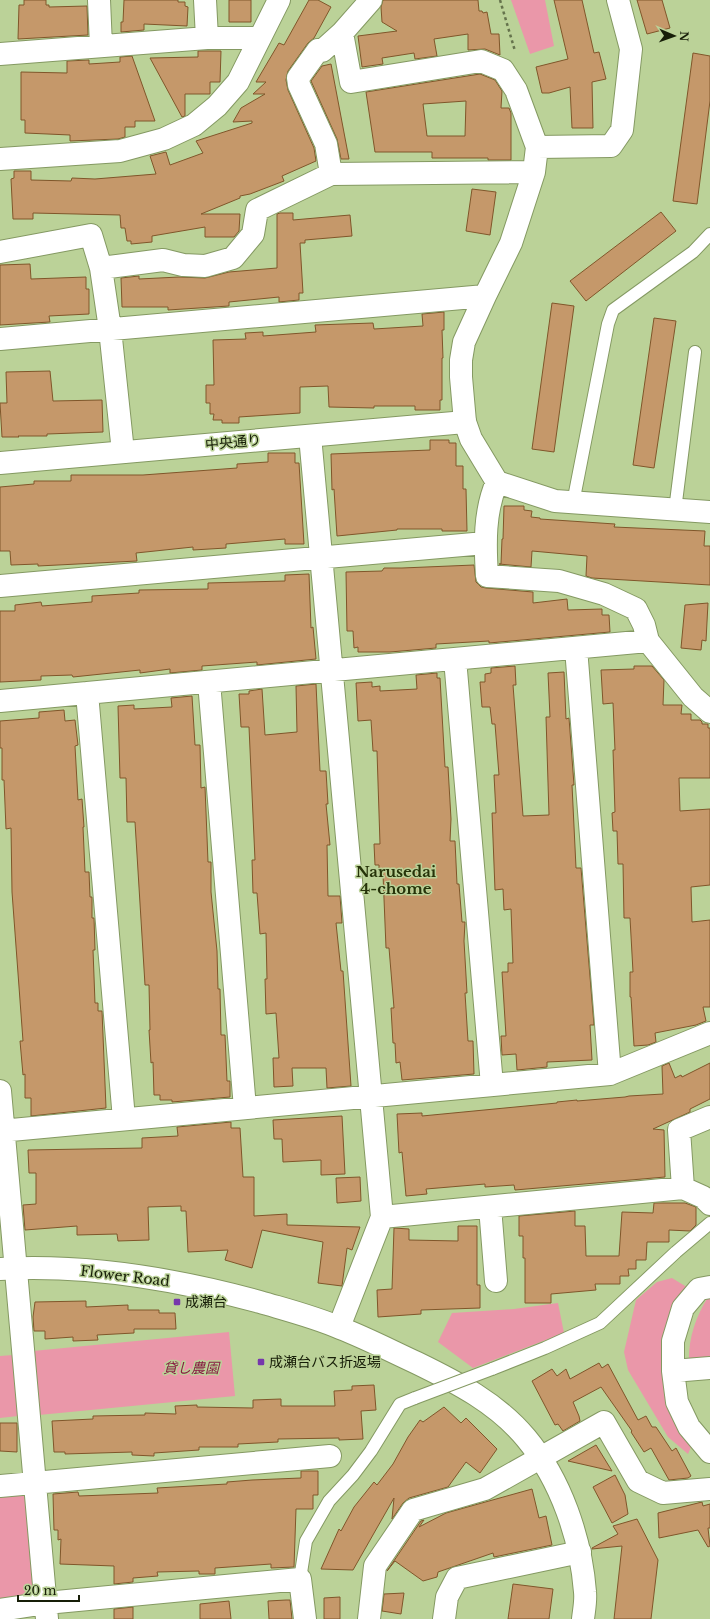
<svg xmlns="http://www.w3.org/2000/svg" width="710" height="1619" font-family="'Libre Baskerville','Noto Sans JP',serif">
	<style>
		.green { fill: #ea97a9 }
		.building { fill: #c5986a; stroke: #80562a; fill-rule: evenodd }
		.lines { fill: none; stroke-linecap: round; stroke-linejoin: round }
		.lane-casing { stroke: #849962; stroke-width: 14 }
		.street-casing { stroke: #849962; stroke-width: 24 }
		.secondary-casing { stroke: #849962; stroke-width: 24 }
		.path { stroke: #65734c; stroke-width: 2.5; stroke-dasharray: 3 3; stroke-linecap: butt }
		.lane { stroke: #fff; stroke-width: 12 }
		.street { stroke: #fff; stroke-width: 22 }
		.secondary { stroke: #fff; stroke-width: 22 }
		.lane-bridge-casing { stroke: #849962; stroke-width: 14; stroke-linecap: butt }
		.lane-bridge { stroke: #fff; stroke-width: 12 }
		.poi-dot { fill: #7637ac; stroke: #bbd298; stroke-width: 1.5 }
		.labels { text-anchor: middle; stroke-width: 3; stroke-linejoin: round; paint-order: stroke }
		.street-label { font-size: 14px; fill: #171e08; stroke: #bbd298 }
		.poi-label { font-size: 14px; fill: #171e08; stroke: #bbd298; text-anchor: start }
		.park-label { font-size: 14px; font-style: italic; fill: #881d42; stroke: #bbd298 }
		.neighbourhood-label { font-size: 15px; font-weight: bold; fill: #263309; stroke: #bbd298 }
	</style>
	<rect width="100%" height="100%" fill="#bbd298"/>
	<path class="green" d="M511 0H545L554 46 530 54Z
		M672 1278 690 1289 670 1411 691 1447 688 1454 668 1437 628 1370 624 1352 636 1300 657 1282Z
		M708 1297H710V1361L689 1364C688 1340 695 1318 708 1297Z
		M558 1303 564 1333 473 1368 438 1342 452 1313 514 1309Z
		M229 1332 235 1396 39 1415 33 1351Z
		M13 1355 18 1416 0 1418V1356Z
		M25 1492 34 1587 31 1592 0 1601V1495Z"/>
	<path class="building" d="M24 0H46V5H49V7L87 6 88 35 18 39 19 5H24Z
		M124 0H178V2H185V6L188 7 187 26 144 24V30L121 32V22H123Z
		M229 0H251V22H229Z
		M309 0H318L331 7 314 38 308 43 288 71 286 80 288 90 314 148 316 161 282 176 284 181 250 194 240 196V198L201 214H240L239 231 234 237H205V227L152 236V242L131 244V241H127L125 228H121L120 215 33 213V219H13L11 179 14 178V171H31V180L71 181 72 178 95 179 156 174 150 156 166 152 170 165 203 153 196 141 252 123V121L233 122 241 108 265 94H253L266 82H256L279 43 284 45Z
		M383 0H478L479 11H482L483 13 487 12 491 34H499L500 55 485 49 468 50V34L434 39 437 56 415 59 414 53 382 58 383 64 362 67 358 36 397 31 382 22 381 7Z
		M554 0H582L594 53 599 52 606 79 592 82 593 128H572L570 87 549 93H542L536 67 568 59Z
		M637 0H662L670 28 647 34Z
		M198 51H221L220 82H210V94H185V116L182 117 150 58 198 57Z
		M693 53 710 56V101L697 204 673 201Z
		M132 56 155 121H135V127H125V137L118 139 70 141V135L25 133V120H21V72L67 73V61L89 60V64L120 62V57Z
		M331 64 349 159H341L337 139 311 81 322 66Z
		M480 74 495 80 502 91 501 108H509L511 113V160H488V158H432V152H375L366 92ZM466 101 465 136H427L423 104Z
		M472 189 496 192 490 235 466 231Z
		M661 212 676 231 586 301 570 281Z
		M280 213H293V220L350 215 352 236 305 240V243H300L303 293H299V300L279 302V297L229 302V306L168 310V307H122L121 278 139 276V279L179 277 205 278 229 272 277 268V214Z
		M30 264 31 279 86 277V289H89V314L49 316 50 322 0 325V265Z
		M552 303 574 306 554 452 532 449Z
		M444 312V330H442L443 358H442V400H440V410H415V406H374V408L329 407 328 386 300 387V413L239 417V423H222V420H213L214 414H210V403H206V385H214L213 340 246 339 245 333 263 332V336L316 332 315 325 373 323 374 329 423 326 422 314Z
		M654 318 676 321 654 468 633 465Z
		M50 371 53 401 102 400 103 432 47 434V436H18L19 437H2L0 403H7L6 372Z
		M430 440H449V443H456V466H463V489H466L467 531H442V529H397V530L337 536 334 489 332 490 331 454 430 450Z
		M268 453H295V463H299L304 544H285V539L226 544V548L193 550V547L136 553 137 561 38 566V564L11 565 10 551H0V487L34 484V481H71V475H143L237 468V464L268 462Z
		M504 506H524V510L532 511 531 517 540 518V519L615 524 614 527 705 531 704 546H710V585L592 578 586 576 587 556 532 551 531 567 499 564H501L502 539H503Z
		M474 565 476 582 481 587 486 588 533 592V603L567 599 568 610 602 609V615H609L610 632 489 643V641L436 644V648L390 652H358V647L354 648 353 631H347L346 572 382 571 384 568H402Z
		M309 574 311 628 313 627 316 659 257 665V662L202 666V670L170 673V669L140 673V670L73 677 72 675 41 676V680L0 682V611H15V605L41 602 42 606 92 602V596L139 593V590L208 589V583L285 581V575Z
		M708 603 706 641 702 640 701 650 681 648 685 605Z
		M515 666 516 685H513L523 816 549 815 546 717H550L548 673 564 672 566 719 569 718 574 785H572L576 868H581L594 1025H590L592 1060 547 1062V1067L517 1070 516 1054 502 1055 501 1036H506L502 972H508V963H513L511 909 504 910 503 889 495 890 492 813H496L494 775H499L495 724H492L490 707H482L480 682H485V674L491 673V668Z
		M634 666H652L664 680 663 705H682L681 714H691V720H700L702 722V724H708V728H710V778H679L680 811 710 809V885L691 887 692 922 710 920V1007H703L706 1021 696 1025 655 1033 656 1042 648 1045 634 1046 631 997H630V972H633L630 918H624L623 864H618L617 831H613L612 813 615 812 613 750H615L613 703 603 704 601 670 634 669Z
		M437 673V678H440L445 767H448L451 819 450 841H455L457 884H459L462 922H465L464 941 467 993H465L468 1041H473L474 1074 402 1080 400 1062 396 1063 395 1043H393L391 1008H394L389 948H386L383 874H379V865H375L374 844H380L377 751H373L371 720 358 721 356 683 372 682V687L380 686V691L417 689 416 675Z
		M316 684 320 771H326L328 804H326L330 845H327L328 896H340L342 923H336L341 971H343L351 1086 327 1088 326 1068H292L293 1086 274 1087 273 1058H279L276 1013 266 1014 265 979H267L266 933 260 934 257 893H253L252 860H255L249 727H241L239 694H249V691L262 689 265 735 297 732 296 686Z
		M192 696 195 745H200L201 788 205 787 208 862H211V892L217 951 218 989H220L221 1035H225L227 1081H230V1097L172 1102V1100H160V1095H154L153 1062 151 1063 149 1030H150L149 985H145L135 822H127L126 778H120L118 706 134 705V709L172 707 171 698Z
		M64 710 65 721 75 720 78 745 75 746 78 800 82 799 84 827H83L85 872H89L90 897H92V918H94L95 950H93L95 1003H98V1011H102L106 1108 31 1116V1098H25V1074L23 1075 20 1041H23L12 892 11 828 6 829 4 780H2V748H0V721L39 718V712Z
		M669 1063 675 1078 681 1075 682 1077 710 1063V1099L690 1109V1112L653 1129 664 1130 665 1177 515 1190 514 1185 485 1187V1184L426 1189 427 1194 406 1196 402 1152 399 1153 397 1114 422 1113V1116L557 1103V1102L577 1100V1101L625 1097 629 1096 663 1094 662 1066Z
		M342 1116 345 1174 321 1175V1160L283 1162 282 1139H274L273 1120Z
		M231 1122V1128H240L243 1177H254V1216L287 1214V1225L360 1227 352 1250 347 1248 342 1286 318 1283 323 1242 262 1230 252 1268 225 1260 228 1250 188 1252 186 1211H181V1206L148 1207 149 1240 118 1241 117 1234 77 1235V1226L25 1230 23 1205 36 1204V1173H29L28 1150 142 1148V1138L178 1136 177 1127Z
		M360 1177 361 1201 337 1203 336 1178Z
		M654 1203H685L696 1207V1225L690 1231 669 1230V1242H647L646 1260H636V1269H628L629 1276H620V1284H595L596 1290 551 1294V1303H525V1258H523V1236H519V1216L575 1211V1226H585L586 1256H619L622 1212 653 1213Z
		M458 1226H477V1285H480V1308L421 1310V1314L378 1317 377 1290 392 1289 394 1228 409 1229V1240L458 1241Z
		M86 1301V1307L128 1305V1310H159V1313H175L176 1329H134V1333L97 1335 98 1340 73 1341V1337L45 1339V1331H34L33 1317 35 1302Z
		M599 1363 602 1368 608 1364 638 1420 646 1416 652 1427H656L672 1451 676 1448 691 1476 688 1478 669 1480 651 1448 644 1452 631 1432 632 1431 601 1387 573 1402 579 1416 580 1421 563 1431 558 1424 555 1425 532 1381 552 1369 557 1376 566 1369 570 1379Z
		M374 1385 376 1410 361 1411 363 1439 339 1440V1438L278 1439V1442L238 1444V1447H199V1450L154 1453V1456L132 1455V1452L65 1454V1452H54L52 1421 93 1419V1416L145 1415V1413L176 1414 175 1406 197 1405V1407L253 1408V1400L281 1399V1406H335L334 1391 352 1390V1386Z
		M444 1407 461 1423 466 1418 497 1449 480 1473 466 1462 448 1487 409 1498 403 1503 392 1519 394 1498 353 1570 321 1569 339 1529 341 1531 354 1507 374 1482 377 1485 393 1464 408 1437 420 1420 423 1422Z
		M0 1423H17V1452L0 1451Z
		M596 1445 612 1471 568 1461Z
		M301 1471H318V1495H313V1509H296L294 1567 271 1568V1564L215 1568V1574H199V1571L157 1572 158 1576 133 1578V1582L114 1584V1566L60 1564 61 1539 58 1540V1530H54L53 1494 78 1492 79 1496 158 1493 157 1488 227 1484V1482L252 1480 301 1478Z
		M615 1475 625 1495 628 1514 612 1523 593 1487Z
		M532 1489 539 1518 546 1516 552 1545 494 1557 493 1553 438 1572 437 1577 423 1581 395 1561 387 1571 421 1521 424 1520 419 1527 446 1513Z
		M702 1502 703 1506 710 1504V1528H708L710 1546 708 1547 698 1530 659 1538 658 1513Z
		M637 1519 658 1560 651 1619H614L622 1546 592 1549V1548L618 1534 613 1526Z
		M513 1584 553 1589 549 1619H508Z
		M404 1593 401 1614 382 1611 384 1594Z
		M340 1597V1619H324V1598Z
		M286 1600H290L292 1619H269L268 1601Z
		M229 1601 231 1619H200V1604Z
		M133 1607V1619H114V1609Z"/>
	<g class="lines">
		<defs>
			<path id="lane" d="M573 503 608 324 613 310 693 252 710 234
				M675 510 695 352
				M492 1369 545 1348 600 1323 676 1252 710 1223
				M300 1579 306 1541 329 1501 353 1475 371 1451 400 1404 415 1398"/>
			<path id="street" d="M99 0 101 46
				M205 0 207 38
				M371 0 342 33 351 82 481 61 503 70 516 90 537 147 534 172 511 243 485 296 464 342 461 360V377L465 422 471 439 497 482 555 501 710 512
				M0 54 207 38H259
				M537 147 611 146 622 130 631 49 618 0
				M0 159 120 151 164 139 194 125 217 106 238 82 279 0
				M331 174 326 144 299 85 298 78 318 50 322 51 342 33
				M0 252 91 235 101 268 110 329 123 452
				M101 268 163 260 183 265 205 266 233 258 253 234 257 210 331 174 534 172
				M0 339 485 296
				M310 436 382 1217
				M497 482C484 511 485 545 487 576L559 581 604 594 636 609 644 625 648 641 693 697 710 712
				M0 586 485 543
				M576 648 610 1074
				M455 659 492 1085
				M209 682 245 1108
				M87 693 124 1119
				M0 701 648 641
				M0 1091 47 1619
				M0 1131 610 1074 710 1033
				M683 1188 679 1130 710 1117
				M490 1207 496 1281
				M710 1287 699 1289 683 1308 673 1341V1371L677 1402 689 1427 710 1452
				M339 1327 382 1217 683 1188 703 1197 710 1204
				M673 1371 710 1368
				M0 1486 330 1456
				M0 1610 46 1603 300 1579 305 1619
				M369 1619 375 1566 413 1510 485 1489 604 1422 638 1481 663 1493 710 1489
				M444 1619 447 1597 457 1578 580 1552"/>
			<path id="secondary" d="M0 463 465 422
				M0 1269C88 1264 176 1279 260 1302 287 1310 315 1317 340 1328 366 1338 391 1351 417 1363 456 1382 497 1403 526 1438 561 1480 581 1539 585 1592 586 1601 584 1610 583 1619"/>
		</defs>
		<use href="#lane" class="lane-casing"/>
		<use href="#street" class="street-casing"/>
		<use href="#secondary" class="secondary-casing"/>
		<path class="path" d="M500 0 515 51"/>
		<use href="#lane" class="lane"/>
		<use href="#street" class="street"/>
		<use href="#secondary" class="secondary"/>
		<defs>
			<path id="lane-bridge" d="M415 1398 492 1369"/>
		</defs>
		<use href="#lane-bridge" class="lane-bridge-casing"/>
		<use href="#lane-bridge" class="lane-bridge"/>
	</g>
	<g class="poi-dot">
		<rect x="173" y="1298" width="8" height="8" rx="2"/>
		<rect x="257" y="1358" width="8" height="8" rx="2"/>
	</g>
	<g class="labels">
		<g class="street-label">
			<text transform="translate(233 442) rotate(-5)" y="5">中央通り</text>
			<text transform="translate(125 1276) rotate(7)" y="5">Flower Road</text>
		</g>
		<g class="poi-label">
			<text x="185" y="1307">成瀬台</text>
			<text x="269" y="1367">成瀬台バス折返場</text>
		</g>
		<g class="park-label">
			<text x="191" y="1373">貸し農園</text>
		</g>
		<g class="neighbourhood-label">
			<text x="396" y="877">Narusedai<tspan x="396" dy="17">4-chome</tspan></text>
		</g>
	</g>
	<g transform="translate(674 36) rotate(92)" stroke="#bbd298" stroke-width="3" paint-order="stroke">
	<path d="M0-3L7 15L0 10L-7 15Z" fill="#171e08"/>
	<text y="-6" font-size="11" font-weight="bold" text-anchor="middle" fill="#171e08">N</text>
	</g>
	<path d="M18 1595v6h61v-6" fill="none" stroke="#171e08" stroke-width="2"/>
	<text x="24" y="1595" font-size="12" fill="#171e08" stroke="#bbd298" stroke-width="3" paint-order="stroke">20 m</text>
</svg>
